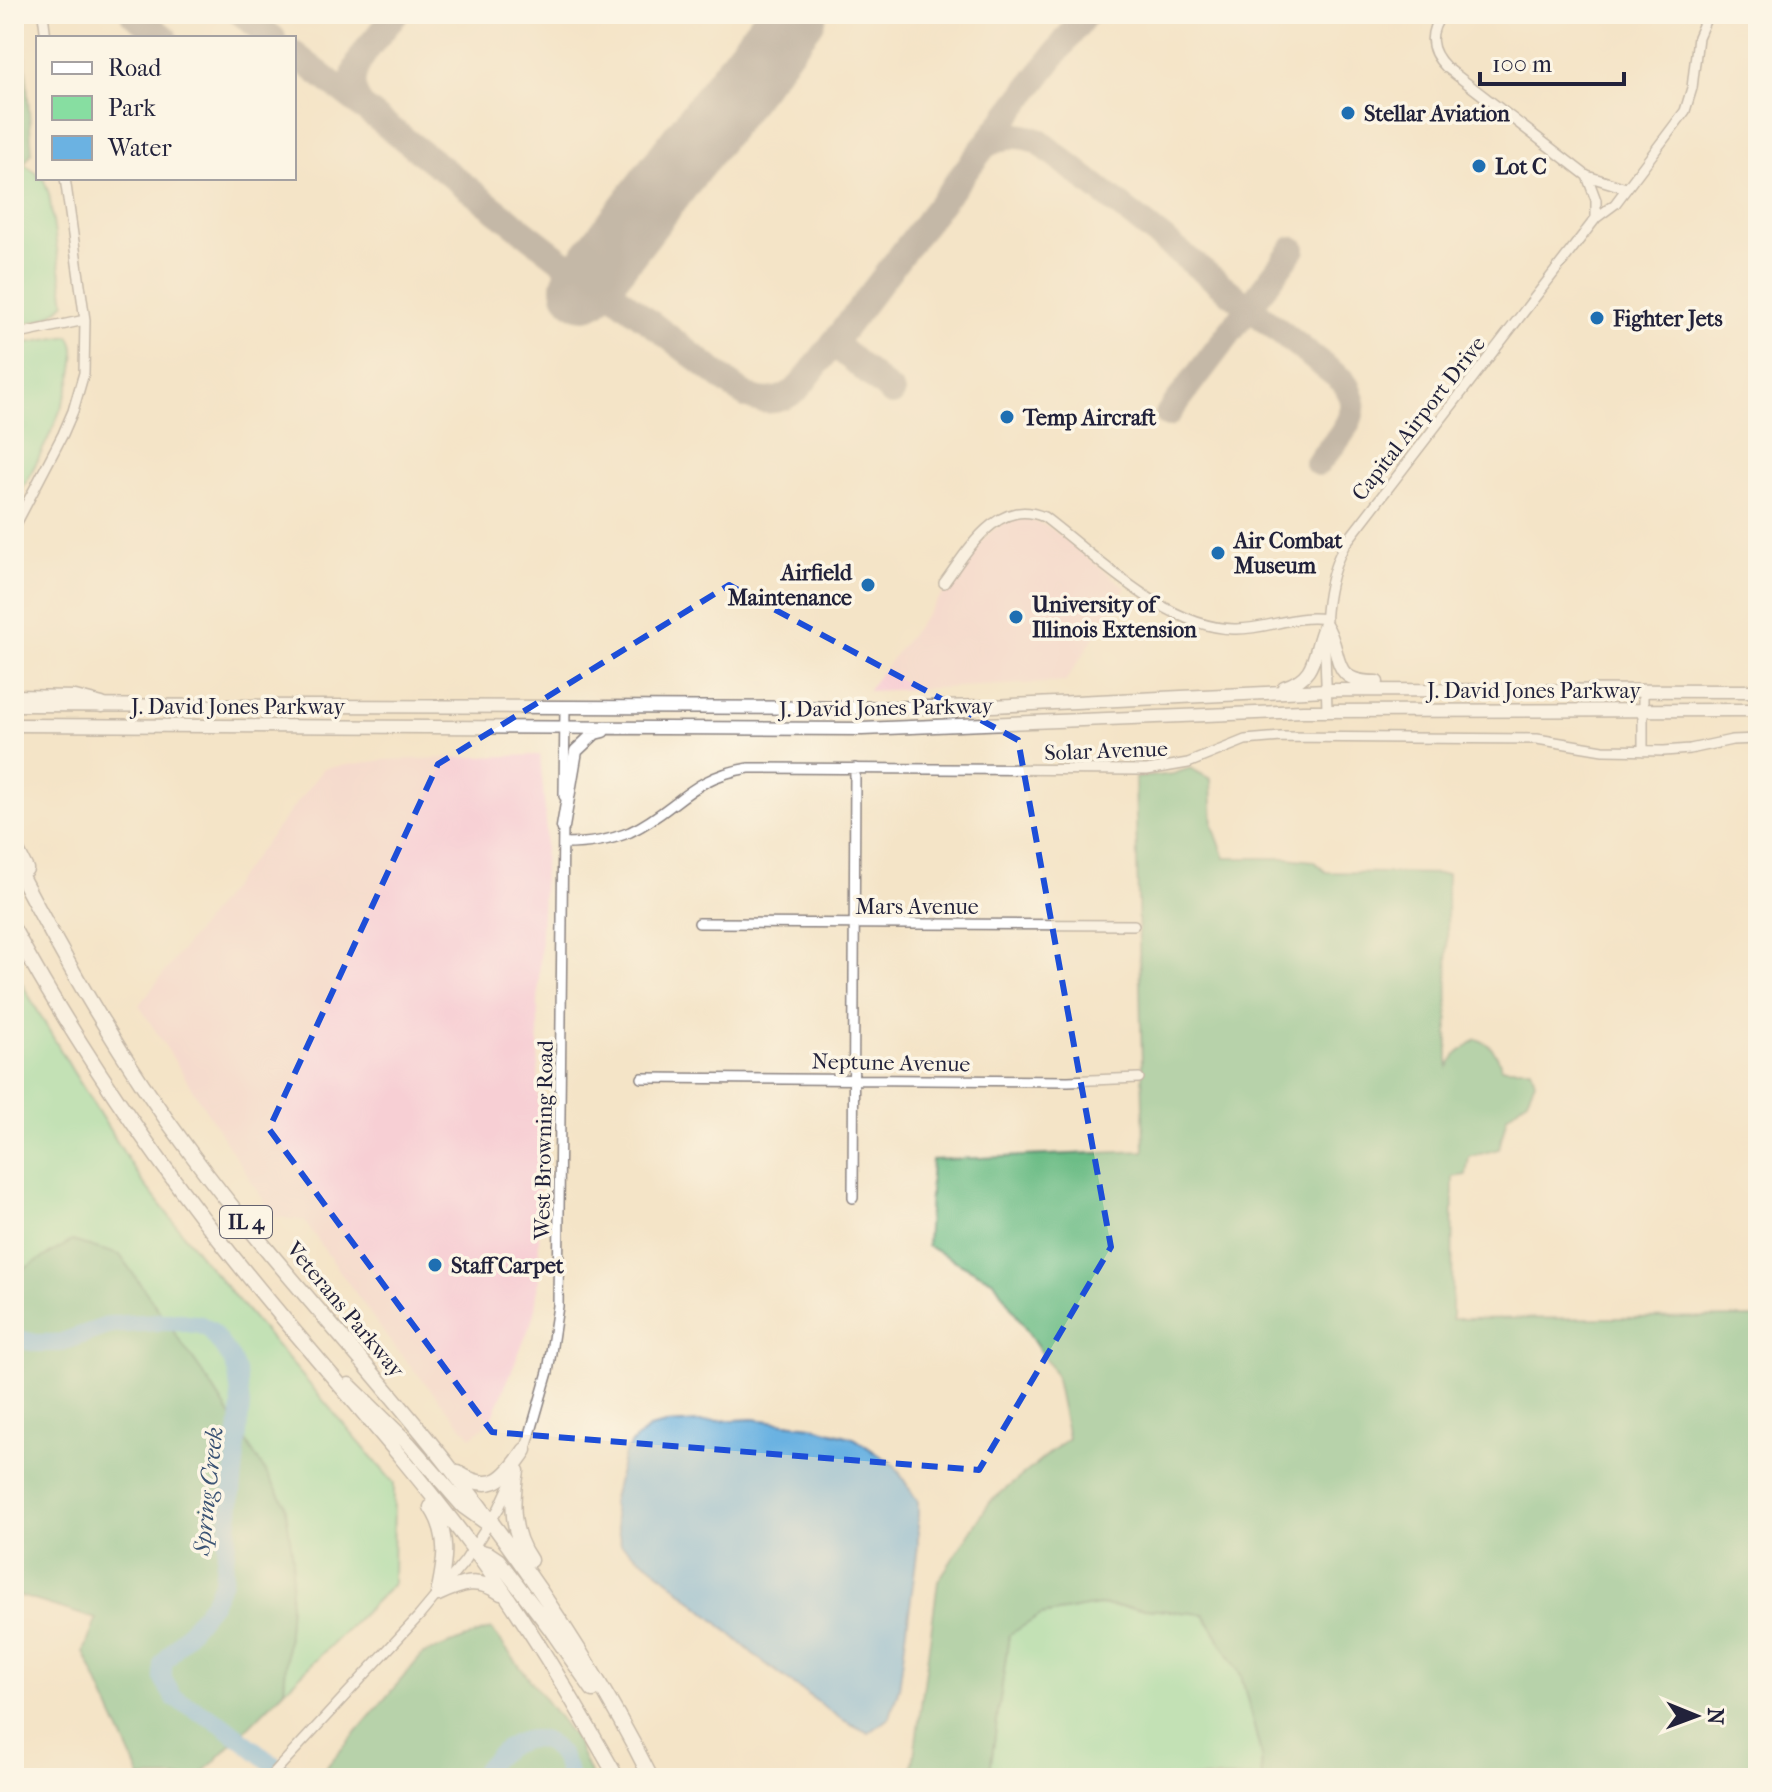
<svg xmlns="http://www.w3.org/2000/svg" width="1772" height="1792" font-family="'IM FELL French Canon',serif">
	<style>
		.built { fill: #f7cfd4 }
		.green { fill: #87dea1; stroke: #54806e; stroke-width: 2 }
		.forest { fill: #6dbd87; stroke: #487061; stroke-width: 2 }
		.water { fill: #6bb2e2; stroke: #466a8e; stroke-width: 2 }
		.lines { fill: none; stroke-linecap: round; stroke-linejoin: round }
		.river { stroke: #6bb2e2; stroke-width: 18 }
		.taxiway { stroke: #8b8381; stroke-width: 26 }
		.runway { stroke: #8b8381; stroke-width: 66 }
		.minor-casing { stroke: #8b8381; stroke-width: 12 }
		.major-casing { stroke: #8b8381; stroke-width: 15 }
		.highway-casing { stroke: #8b8381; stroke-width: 17 }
		.minor { stroke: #fff; stroke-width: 9 }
		.major { stroke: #fff; stroke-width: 12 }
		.highway { stroke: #fff; stroke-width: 14 }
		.marked { fill: none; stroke: #1d4ed8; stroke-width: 6; stroke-dasharray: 16 10; stroke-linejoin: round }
		.poi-dot { fill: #1f6fb2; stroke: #fcf5e5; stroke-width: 3 }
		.labels { text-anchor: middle; stroke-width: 7; stroke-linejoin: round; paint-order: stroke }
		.shield { fill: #fcf5e5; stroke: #63616e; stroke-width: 2 }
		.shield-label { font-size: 20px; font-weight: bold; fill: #22223b }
		.poi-label { font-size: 22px; font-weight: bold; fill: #22223b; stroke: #fcf5e5; text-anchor: start }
		.street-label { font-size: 22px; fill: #22223b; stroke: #fcf5e5 }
		.water-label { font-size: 24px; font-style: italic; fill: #3c5475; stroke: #fcf5e5 }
	</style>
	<rect width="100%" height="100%" fill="#fcf5e5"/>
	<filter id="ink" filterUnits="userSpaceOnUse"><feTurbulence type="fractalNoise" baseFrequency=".0125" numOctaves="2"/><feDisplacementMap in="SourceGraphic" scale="16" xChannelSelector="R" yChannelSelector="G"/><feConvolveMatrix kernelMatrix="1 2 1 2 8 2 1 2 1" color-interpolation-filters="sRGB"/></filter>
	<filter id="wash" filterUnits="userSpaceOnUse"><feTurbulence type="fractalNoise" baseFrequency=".006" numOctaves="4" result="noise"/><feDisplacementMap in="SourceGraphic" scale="32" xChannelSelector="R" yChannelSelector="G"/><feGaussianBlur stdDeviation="1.8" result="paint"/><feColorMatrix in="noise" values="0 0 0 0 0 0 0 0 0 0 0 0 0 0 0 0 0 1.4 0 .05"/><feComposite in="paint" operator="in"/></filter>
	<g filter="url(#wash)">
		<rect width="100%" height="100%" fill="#f4e4c7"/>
		<path class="built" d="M1025 518 1049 527 1126 588 1065 682 867 691 990 532 1006 521Z
			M540 755 546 823 538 1002 539 1278 534 1316 493 1416 490 1422 471 1437 389 1340 304 1221 274 1217 139 1005 324 768 385 760Z"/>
		<path class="green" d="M24 164 38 174V178H43L49 194 65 303C50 319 36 322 14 325V179Z
			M69 336C93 363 30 476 14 504V345Z
			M14 970 72 1070 141 1180 206 1263 394 1483 393 1584 284 1691 293 1558 20 1272 14 1261Z
			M1098 1605 1204 1614 1241 1675 1261 1754 1262 1778H989L1009 1634 1041 1615Z"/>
		<path class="forest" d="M23 29 32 152 14 179V34Z
			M1190 768 1211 779 1213 826 1225 858H1287L1313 861 1326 872 1447 874 1448 1067 1456 1055 1476 1039C1491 1043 1498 1053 1501 1068H1531L1535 1081 1527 1099 1507 1116 1499 1149 1469 1157 1466 1175 1453 1177 1452 1319 1758 1317V1778H1262L1261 1754 1241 1675 1204 1614 1098 1605 1041 1615 1009 1635 989 1778H911L938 1581 990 1502 1068 1438 1055 1374 994 1281 927 1246 932 1160 1144 1151 1135 778 1173 774Z
			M72 1241 120 1255 211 1385 285 1503 293 1558 284 1691 198 1778H141L84 1652 96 1619 14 1594V1261L20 1271Z
			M491 1629 574 1737 592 1778H317L423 1654Z"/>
		<path class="water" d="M753 1419 811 1426 854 1438 895 1466 918 1502V1546L899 1688 890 1717 869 1733 841 1719 758 1658 657 1570 621 1544 612 1503 624 1454 636 1439 649 1428 666 1424Z"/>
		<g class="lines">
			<path class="river" d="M14 1338 36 1343H59L110 1325 158 1322H181L201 1325 210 1330 231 1358 237 1373 241 1405 223 1581 213 1602 163 1663V1679L174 1698 220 1723 291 1778
				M479 1778C505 1736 554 1717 570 1778"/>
			<path class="taxiway" d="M133 14 165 38
				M242 14 273 38
				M294 54 562 261 591 277 739 391C760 405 783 404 801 385L1086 14
				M362 107C336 73 375 41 396 14
				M986 145C1006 135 1017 133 1038 141L1343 381C1368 412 1337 439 1318 463
				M833 343 892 393
				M1168 414 1293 249"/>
			<path class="runway" d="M584 287 794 14"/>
		</g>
	</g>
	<g filter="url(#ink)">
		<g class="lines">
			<defs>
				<path id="minor" d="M43 14 46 38
					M1442 14C1428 33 1429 50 1446 67L1587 176 1626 188
					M1587 176 1596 200V218
					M14 335 85 320
					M14 528 63 434 73 411 84 373 85 320 65 178
					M944 583C967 552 997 496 1044 517 1097 557 1166 628 1234 629 1267 630 1292 614 1326 619
					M1327 711C1326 654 1317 596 1345 544L1596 218 1615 204 1685 111 1692 88 1698 37 1708 14
					M1643 751V692
					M564 796 565 708
					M563 844C586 844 609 841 630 832 677 810 690 777 749 768L1147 770 1188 763 1245 740 1281 737 1537 739 1603 750 1664 751 1690 749 1732 740 1758 739
					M699 923 1134 925
					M642 1078 1068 1081 1139 1078
					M853 1198 855 768
					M525 1452 548 1372 558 1306 563 823
					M269 1778 419 1616 465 1561 499 1508 512 1480"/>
				<path id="major" d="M1325 624C1345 655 1327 682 1377 682
					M1284 687C1319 676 1312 653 1325 624
					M14 705 868 708 993 706 1326 690 1758 691
					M14 725 862 729 1303 711 1758 710
					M563 827 576 751 595 733 603 731"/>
				<path id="highway" d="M14 697 75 698 102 705
					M14 845 26 869
					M14 863C66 963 122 1061 190 1152 271 1262 367 1361 451 1469 527 1566 596 1668 651 1778
					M14 930C76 1044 148 1150 229 1252 308 1352 396 1445 472 1547 526 1620 572 1698 617 1778
					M349 1385 409 1444 463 1506 484 1521H491
					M517 1471C511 1503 511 1533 530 1560
					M458 1473C492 1495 506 1478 525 1450
					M431 1507C450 1535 445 1562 438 1594
					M474 1550 489 1554 498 1560 550 1628 593 1690
					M438 1594C462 1583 478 1577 501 1593"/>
			</defs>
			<use href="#minor" class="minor-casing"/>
			<use href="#major" class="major-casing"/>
			<use href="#highway" class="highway-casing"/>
			<use href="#minor" class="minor"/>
			<use href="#major" class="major"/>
			<use href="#highway" class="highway"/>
		</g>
	</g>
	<path d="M0 0H1772V1792H0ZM729 585 1018 740 1111 1247 979 1470 492 1432 269 1129 438 764Z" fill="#f4e4c7" fill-opacity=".55" fill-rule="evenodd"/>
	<path class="marked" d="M729 585 1018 740 1111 1247 979 1470 492 1432 269 1129 438 764Z"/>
	<g class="poi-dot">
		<circle cx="1348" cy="113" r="8"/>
		<circle cx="1479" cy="166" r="8"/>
		<circle cx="1597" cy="318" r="8"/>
		<circle cx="1007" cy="417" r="8"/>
		<circle cx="1218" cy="553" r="8"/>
		<circle cx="868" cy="585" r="8"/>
		<circle cx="1016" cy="617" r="8"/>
		<circle cx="435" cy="1265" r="8"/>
	</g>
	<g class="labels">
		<rect class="shield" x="220" y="1206" width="52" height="32" rx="6"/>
		<g class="shield-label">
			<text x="246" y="1229">IL 4</text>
		</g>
		<g class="poi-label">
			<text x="1364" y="121">Stellar Aviation</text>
			<text x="1495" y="174">Lot C</text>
			<text x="1613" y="326">Fighter Jets</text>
			<text x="1023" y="425">Temp Aircraft</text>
			<text x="1234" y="548">Air Combat<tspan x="1234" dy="25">Museum</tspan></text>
			<text x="852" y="580" text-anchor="end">Airfield<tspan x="852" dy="25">Maintenance</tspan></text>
			<text x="1032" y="612">University of<tspan x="1032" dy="25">Illinois Extension</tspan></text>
			<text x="451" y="1273">Staff Carpet</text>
		</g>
		<g class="street-label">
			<text transform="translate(1418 418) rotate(-52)" y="8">Capital Airport Drive</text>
			<text x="1534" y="698">J. David Jones Parkway</text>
			<text x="238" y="714">J. David Jones Parkway</text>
			<text transform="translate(886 707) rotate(-1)" y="8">J. David Jones Parkway</text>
			<text transform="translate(1106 750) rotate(-2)" y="8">Solar Avenue</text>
			<text x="917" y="914">Mars Avenue</text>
			<text transform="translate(891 1062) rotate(1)" y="8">Neptune Avenue</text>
			<text transform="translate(543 1140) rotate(-89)" y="8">West Browning Road</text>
			<text transform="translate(346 1309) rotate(50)" y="8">Veterans Parkway</text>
		</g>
		<g class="water-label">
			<text transform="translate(208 1491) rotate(-84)" y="8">Spring Creek</text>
		</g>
	</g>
	<rect width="1772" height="1792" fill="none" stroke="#fcf5e5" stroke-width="48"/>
	<rect x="36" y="36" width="260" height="144" fill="#fcf5e5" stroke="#a5a1a1" stroke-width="2"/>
	<rect x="52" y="62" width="40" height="12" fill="#ffffff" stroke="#a5a1a1" stroke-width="2"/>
	<text x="108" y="76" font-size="24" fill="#22223b">Road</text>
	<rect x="52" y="96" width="40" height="24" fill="#87dea1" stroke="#a5a1a1" stroke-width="2"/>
	<text x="108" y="116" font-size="24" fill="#22223b">Park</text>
	<rect x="52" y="136" width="40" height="24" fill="#6bb2e2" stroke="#a5a1a1" stroke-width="2"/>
	<text x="108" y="156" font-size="24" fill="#22223b">Water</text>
	<g transform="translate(1696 1716) rotate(91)" stroke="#fcf5e5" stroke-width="6" paint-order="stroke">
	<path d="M0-6L14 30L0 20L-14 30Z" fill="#22223b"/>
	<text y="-12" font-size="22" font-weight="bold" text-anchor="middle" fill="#22223b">N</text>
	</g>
	<path d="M1480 72v12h144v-12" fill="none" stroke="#22223b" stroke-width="4"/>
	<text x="1492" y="72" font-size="24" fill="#22223b" stroke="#fcf5e5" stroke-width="6" paint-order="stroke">100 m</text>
</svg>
